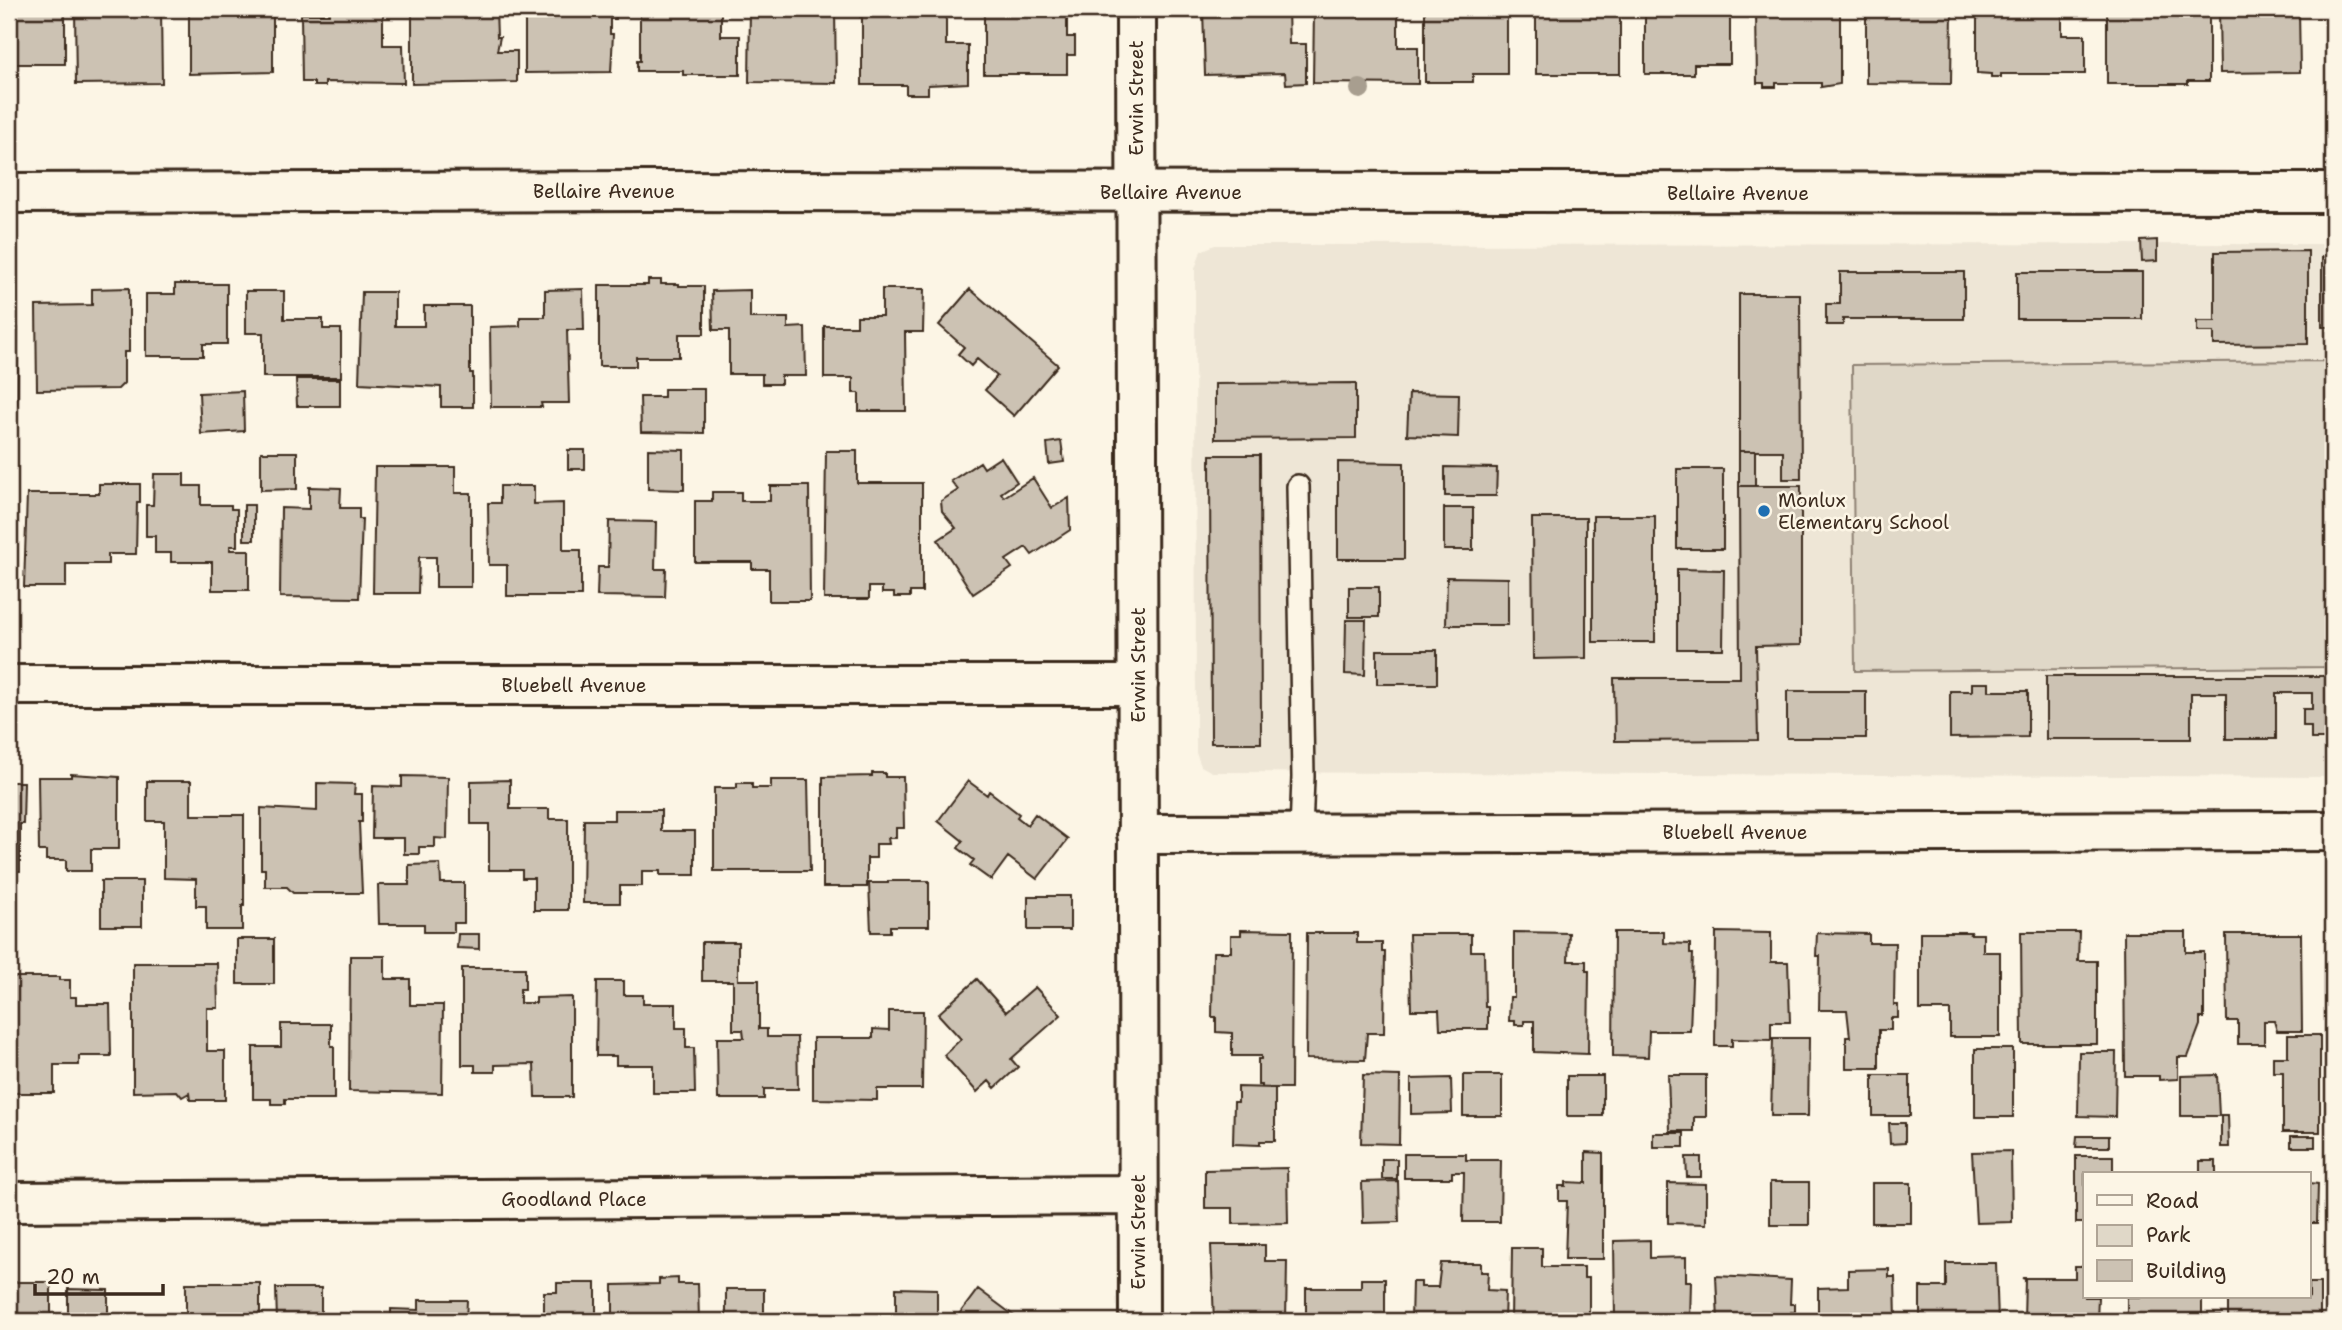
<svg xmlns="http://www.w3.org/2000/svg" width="2342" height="1330" font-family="'Shantell Sans',sans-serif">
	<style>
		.built { fill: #eee6d6 }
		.green { fill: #e0d8c8; stroke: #8e8173; stroke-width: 2 }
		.building { fill: #ccc2b3; stroke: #3b2a1e; stroke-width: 2 }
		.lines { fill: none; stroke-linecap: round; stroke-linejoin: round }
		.lane-casing { stroke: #3b2a1e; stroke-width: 26 }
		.street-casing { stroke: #3b2a1e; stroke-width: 44 }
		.secondary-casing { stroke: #3b2a1e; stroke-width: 44 }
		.lane { stroke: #fcf5e5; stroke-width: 21 }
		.street { stroke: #fcf5e5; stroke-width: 38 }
		.secondary { stroke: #fcf5e5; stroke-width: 38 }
		.tree { fill: #a89e8f }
		.poi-dot { fill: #1f6fb2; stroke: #fcf5e5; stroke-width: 2.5 }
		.labels { text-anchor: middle; stroke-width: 5; stroke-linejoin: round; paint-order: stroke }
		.street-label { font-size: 19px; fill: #3b2a1e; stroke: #fcf5e5 }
		.poi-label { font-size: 19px; fill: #3b2a1e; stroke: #fcf5e5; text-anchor: start }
	</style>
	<rect width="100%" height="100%" fill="#fcf5e5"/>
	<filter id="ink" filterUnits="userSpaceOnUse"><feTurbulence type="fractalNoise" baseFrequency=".0143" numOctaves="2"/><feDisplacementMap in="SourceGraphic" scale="14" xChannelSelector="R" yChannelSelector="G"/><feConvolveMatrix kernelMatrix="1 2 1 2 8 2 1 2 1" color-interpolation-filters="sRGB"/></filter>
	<g filter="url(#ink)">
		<path class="built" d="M2333 244V777L1212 772 1201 766 1196 753 1195 269 1201 251 1215 245Z"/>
		<path class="green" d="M2333 361V667L1855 671 1852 365Z"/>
		<path class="building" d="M9 9H65V64H11V74H9Z
			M75 9H161L162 83 76 84Z
			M189 9H273V72L189 74Z
			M330 9H383V45H403L404 83 325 82V86H314V82H302L301 14H330Z
			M476 9H496L497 37H500L497 51H517V82L412 84V13H476Z
			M525 9H616V19H610V34H613L611 72 525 73Z
			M640 9H721V36H740V75H683V71H637V61H640Z
			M750 9H835L836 83 749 82Z
			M860 9H946V45H968V83L928 85V94H906V85H862V17H860Z
			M984 9H1067V37H1075V55H1067V74H984Z
			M1203 9H1288L1289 44H1306V83L1286 84 1285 73 1205 75Z
			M1314 9H1398V47H1418V84L1313 83Z
			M1425 9H1507V74H1473V82H1425Z
			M1536 9H1620V74H1536Z
			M1645 9H1730V64H1694V74H1645Z
			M1756 9H1840V84L1821 87V83H1776V87H1764V83H1757Z
			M1866 9H1952L1951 84 1866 83Z
			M1977 9H2062V35H2085V74H2001V77H1991V74L1977 73Z
			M2107 9H2209V81H2188V84H2107Z
			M2219 9H2299L2300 72 2220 73Z
			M2157 240V261L2142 262 2141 241Z
			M2308 251V344L2214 345V332H2197V321H2215V252Z
			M2322 257H2333V327H2322Z
			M1840 272H1964V319H1843V325H1826V304H1840Z
			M2017 272H2142V319H2017Z
			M648 280H661V284H679V286H704V334H679V357H636V366H599V285H648Z
			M175 284H227V344H203V356H146V294H175Z
			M129 288V352H124V383L118 389 37 390 36 306 92 305V289Z
			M583 289 584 330H567L569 403H541L542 407H491L490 327 520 326V317H545V290Z
			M882 289H924L923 332H905L906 411H859V393H853V378H824V326H857V316H882Z
			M970 289 1058 365 1014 416 985 390 997 376 977 359 971 366 958 354 964 347 939 325Z
			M750 290V318H788V328L805 327 806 376H781V384H762V374H729V330H713L712 291Z
			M246 291H284V319H323V329H341V377H263V333H246Z
			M362 292H395V326H424V306H470V373H473V407H441V387L359 383Z
			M1739 294H1800L1801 479H1783V451H1739Z
			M9 328H18L17 404H9Z
			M296 379H340V406H297Z
			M1356 383V438L1215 439V384Z
			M664 389H704V433L641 432 640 397H664Z
			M243 391 244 431 201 434 199 393Z
			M1409 393 1459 394 1458 437 1407 435Z
			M1061 441 1064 462 1049 464 1047 443Z
			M648 449 684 450V490L648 489Z
			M568 450H585V469H568Z
			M826 451H857V483H922V592H910V597H894V593H882V587H869V599H824Z
			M1739 451H1755V486H1739Z
			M261 452H297V489L261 490Z
			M1210 455H1260L1261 743H1211Z
			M1001 457 1017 482 1001 493 1004 497 1033 478 1052 508 1069 498 1070 530 1032 555 1026 547 1006 560 1012 568 973 594 938 540 956 528 942 511 941 501 958 490 951 481 980 462 984 468Z
			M1338 462 1404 463V559H1338Z
			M375 467H455V493H471V587H436V557H419L418 593H373Z
			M1445 467 1497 468 1496 496H1445Z
			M1677 469H1723V549H1677Z
			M154 474H184V486H201V505H231V509H237V546H230V550H249V590H212V562H171V553H155V536H146V505H153Z
			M99 484H140V502H137L136 554H108V564H66V587H24L27 494H99Z
			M500 486H534V504L563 503V550H581V596H507V565H489L488 503H500Z
			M770 486H809L810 601H769V569H752V562H695V501H712V492H741V501H770Z
			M1739 486H1801V645L1756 646 1758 740 1615 741 1614 678H1740Z
			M309 487 341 488 340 508H359V519H362L359 598 280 597 281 508 309 509Z
			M244 505H254V540H244Z
			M1444 508H1473V550H1444Z
			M1593 516H1655V642H1593Z
			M1532 518H1586V658L1533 659Z
			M609 521 656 522 655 569H666L665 597 597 596 598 567H608Z
			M1677 569 1724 570 1723 649H1677Z
			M1447 577 1508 578V625H1446Z
			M1349 587H1379V617H1349Z
			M1346 620H1366L1365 675 1345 674Z
			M1377 650H1437V684H1377Z
			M2046 676H2333V739H2311V726H2303V709H2312V693H2276V739H2226V693H2191V739H2046Z
			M1972 683H1989V691H2028V737L1950 738V691H1972Z
			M1787 691H1866V738H1787Z
			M872 773H885V777H903L904 828H896V838H888L889 844H876V858H867V887H823V777L872 776Z
			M71 774 119 777V849H91V871H66V860H46V851H39L38 777H71Z
			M402 776 448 777 447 839 435 838V847H419V854H404V838H372L373 786 402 787Z
			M510 780V809H549V819H568V910H534V878H522V870H489V824H471V781Z
			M771 780H808L810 871H714V788H737V783H752V788H771Z
			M147 781H191V815H244V906H242V930H206V906H196V879L164 878V821H147Z
			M968 781 987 795 989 791 1019 814 1017 817 1027 825 1035 814 1068 839 1037 879 1008 857 991 880 970 865 974 860 958 848 963 841 938 821Z
			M9 782H24L23 824H20V871H9Z
			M317 783 355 784 354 794H362V822H359L362 893H293L287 887H265V869H261V808L317 811Z
			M614 810H661V831H695V875H660V871H642V886H620V903H583L584 820H614Z
			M440 864 441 883H464V923H454V932H424V924H379L378 885H409V865Z
			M101 881H142V926H101Z
			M888 881H929V926H890V932H871L869 883H888Z
			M1028 896H1070V930H1028Z
			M1241 930 1292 931 1291 1088H1262V1085H1258V1059H1261V1056H1232V1033L1216 1032V1017H1212L1213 952H1231V935H1241Z
			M1514 932 1569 933 1568 961H1586V971H1589L1588 1054 1534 1052V1021H1524V1025H1515V1021H1509L1510 997H1514Z
			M1614 932H1664V943L1690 944V954H1693L1690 1031H1649L1648 1057 1613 1056Z
			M1716 932 1771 933V962H1788L1790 1022H1771V1040L1732 1039V1046H1715Z
			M1920 932H1971L1970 934H1983V952H2000V1037H1950V1010H1920Z
			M2021 932H2079L2078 961H2097V1044H2022Z
			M2124 932H2186V952H2204V1018H2200V1025L2188 1057H2178V1079L2159 1080V1076H2125Z
			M2329 932H2333V1062H2328Z
			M1307 933H1357V943H1382V952H1385L1384 1033H1367L1365 1060 1306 1059Z
			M1817 933 1869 934V943H1895L1894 1005H1898V1018H1891V1030H1879V1068H1846V1037H1850L1847 1010H1819L1820 956H1816Z
			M458 934H479V949L457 948Z
			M1409 934H1471V951H1484L1485 1007H1488V1029H1440L1439 1010H1411Z
			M2226 934H2301L2302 1031H2277L2274 1021H2264V1044H2238V1021H2227Z
			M237 939H274V984H237Z
			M702 942H738V980H759V1029H767V1037H797L798 1089H764V1099H718L717 1038H744L743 1030H733V981H702Z
			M350 956H385V979H410V1005H443L442 1093 349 1091Z
			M133 963H217L218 1008H207V1051H225V1100H190L189 1093 182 1097 177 1091 133 1092Z
			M462 968H525V989H520V1003H536V998L572 997V1097H535L534 1064 495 1065V1072H475V1065H462Z
			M14 977H60V980H70V997H76V1004H110L111 1056H79V1065H54V1093H14Z
			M977 979 1006 1012 1035 987 1061 1015 1011 1059 1018 1067 995 1088 989 1081 977 1092 944 1055 961 1039 938 1014Z
			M597 981H624V995H643V1004H676V1028H686V1048H694L695 1093H653V1065H616V1056H596Z
			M889 1011H923L922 1089H877V1100L813 1099V1038H873V1029L889 1030Z
			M281 1024H331V1046H334V1099H285V1104H271V1099H253V1047H281Z
			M2288 1035H2320V1132H2283V1072H2273V1057H2288Z
			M1773 1038H1809L1808 1116H1771Z
			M1975 1049H2013V1117H1975Z
			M2079 1052H2116L2115 1117 2078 1116Z
			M1363 1075 1400 1076 1399 1144 1361 1143Z
			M1463 1075H1502V1116H1463Z
			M1668 1075H1706V1117H1694V1131H1670Z
			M1873 1075H1910V1116H1873Z
			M2217 1075 2219 1116H2181V1076Z
			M1567 1076H1603V1116H1567Z
			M1451 1078 1452 1113 1411 1114V1079Z
			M1238 1087 1275 1088V1141H1260V1145L1233 1144 1234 1102H1238Z
			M2221 1115H2228L2229 1147H2221Z
			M1889 1123H1905V1143L1890 1144Z
			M1653 1133H1684V1147H1653Z
			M2077 1136H2109V1147H2076Z
			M2291 1136H2315V1147H2291Z
			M2011 1151 2012 1222 1976 1223 1972 1152Z
			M1586 1152 1603 1153V1259H1565L1567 1201H1559V1186H1566V1182L1586 1183Z
			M1404 1154H1466V1160H1501L1500 1222H1463L1464 1172H1452V1178H1404Z
			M2076 1156H2113V1174H2085V1223H2076Z
			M1686 1157H1701V1177H1687Z
			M1382 1159H1397V1179H1382Z
			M2200 1161H2216V1174H2200Z
			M1287 1168 1288 1223 1233 1224V1208H1205V1170Z
			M1398 1181 1399 1222 1363 1223 1362 1182Z
			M1770 1182H1809V1225H1770Z
			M1668 1183 1706 1184V1224L1668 1223Z
			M1872 1183H1911V1223H1872Z
			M2309 1183 2318 1184 2317 1223H2309Z
			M1650 1240V1258L1686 1257V1281H1691L1690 1321H1615L1614 1241Z
			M1211 1245H1265V1261H1287L1286 1321H1214Z
			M1512 1248H1542V1267H1584V1278H1589V1321H1511Z
			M1441 1263H1481V1272H1488L1487 1290 1505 1291 1504 1321H1411L1412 1282H1421V1287H1438Z
			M1946 1263H1996L1998 1321H1920V1287H1946Z
			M2075 1266H2085V1297H2098L2097 1321H2024L2025 1279 2022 1278H2075Z
			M2328 1268H2333V1321H2328Z
			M1889 1269V1277H1895L1896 1321H1818V1288L1848 1287V1270Z
			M1716 1276 1791 1280 1790 1304H1795V1312H1791V1321H1718Z
			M678 1278V1284H698L699 1321H613V1285L659 1284V1279Z
			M1361 1279H1385V1321H1306V1288H1361Z
			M9 1282H51V1321H9Z
			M186 1283H260V1321H186Z
			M557 1283H596V1321H532V1316H544V1292H557Z
			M2309 1283H2320V1321H2228V1297H2309Z
			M276 1288H321V1321H277Z
			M896 1288 937 1289V1321H871V1316H896Z
			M68 1289 108 1290V1316H146V1321H68Z
			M726 1289H764V1316L805 1317V1321H726Z
			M978 1289 1021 1321H954Z
			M2127 1297H2202V1315L2220 1316V1321H2127Z
			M419 1300H467L466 1321H391V1309L419 1310Z"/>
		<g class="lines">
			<defs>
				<path id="lane" d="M1298 486 1303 777 1301 833"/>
				<path id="street" d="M1136 9 1139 1321
					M9 685H1138
					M1137 834 2333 831
					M9 1202 1138 1195"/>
				<path id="secondary" d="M9 193 652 191 2333 193"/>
			</defs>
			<use href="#lane" class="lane-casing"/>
			<use href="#street" class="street-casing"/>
			<use href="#secondary" class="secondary-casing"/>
			<use href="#lane" class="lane"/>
			<use href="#street" class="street"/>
			<use href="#secondary" class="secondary"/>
		</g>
		<circle class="tree" cx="1360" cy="89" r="10"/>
	</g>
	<circle class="poi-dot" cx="1764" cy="511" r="7"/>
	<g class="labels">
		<g class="street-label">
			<text transform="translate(1136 98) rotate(-90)" y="7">Erwin Street</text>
			<text x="604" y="198">Bellaire Avenue</text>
			<text x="1171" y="199">Bellaire Avenue</text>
			<text x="1738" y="200">Bellaire Avenue</text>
			<text transform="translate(1138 665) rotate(-90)" y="7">Erwin Street</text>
			<text x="574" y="692">Bluebell Avenue</text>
			<text x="1735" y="839">Bluebell Avenue</text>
			<text x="574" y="1206">Goodland Place</text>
			<text transform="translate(1138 1232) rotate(-90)" y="7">Erwin Street</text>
		</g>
		<g class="poi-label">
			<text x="1778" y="507">Monlux<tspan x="1778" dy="22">Elementary School</tspan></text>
		</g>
	</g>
	<rect width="2342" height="1330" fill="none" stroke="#fcf5e5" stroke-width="35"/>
	<rect x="18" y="18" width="2307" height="1295" fill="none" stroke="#3b2a1e" stroke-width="2.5" filter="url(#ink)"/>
	<rect x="2083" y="1172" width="228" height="126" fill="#fcf5e5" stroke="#afa495" stroke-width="2"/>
	<rect x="2097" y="1195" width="35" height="10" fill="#fcf5e5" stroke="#afa495" stroke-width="2"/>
	<text x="2146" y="1208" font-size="21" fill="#3b2a1e">Road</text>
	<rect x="2097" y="1225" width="35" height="21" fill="#e0d8c8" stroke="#afa495" stroke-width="2"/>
	<text x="2146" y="1242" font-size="21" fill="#3b2a1e">Park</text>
	<rect x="2097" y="1260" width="35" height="21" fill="#ccc2b3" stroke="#afa495" stroke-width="2"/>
	<text x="2146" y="1278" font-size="21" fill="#3b2a1e">Building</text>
	<path d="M35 1284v10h128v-10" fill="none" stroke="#3b2a1e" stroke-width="3.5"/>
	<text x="46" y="1284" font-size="21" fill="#3b2a1e" stroke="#fcf5e5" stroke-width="5" paint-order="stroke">20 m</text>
</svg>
